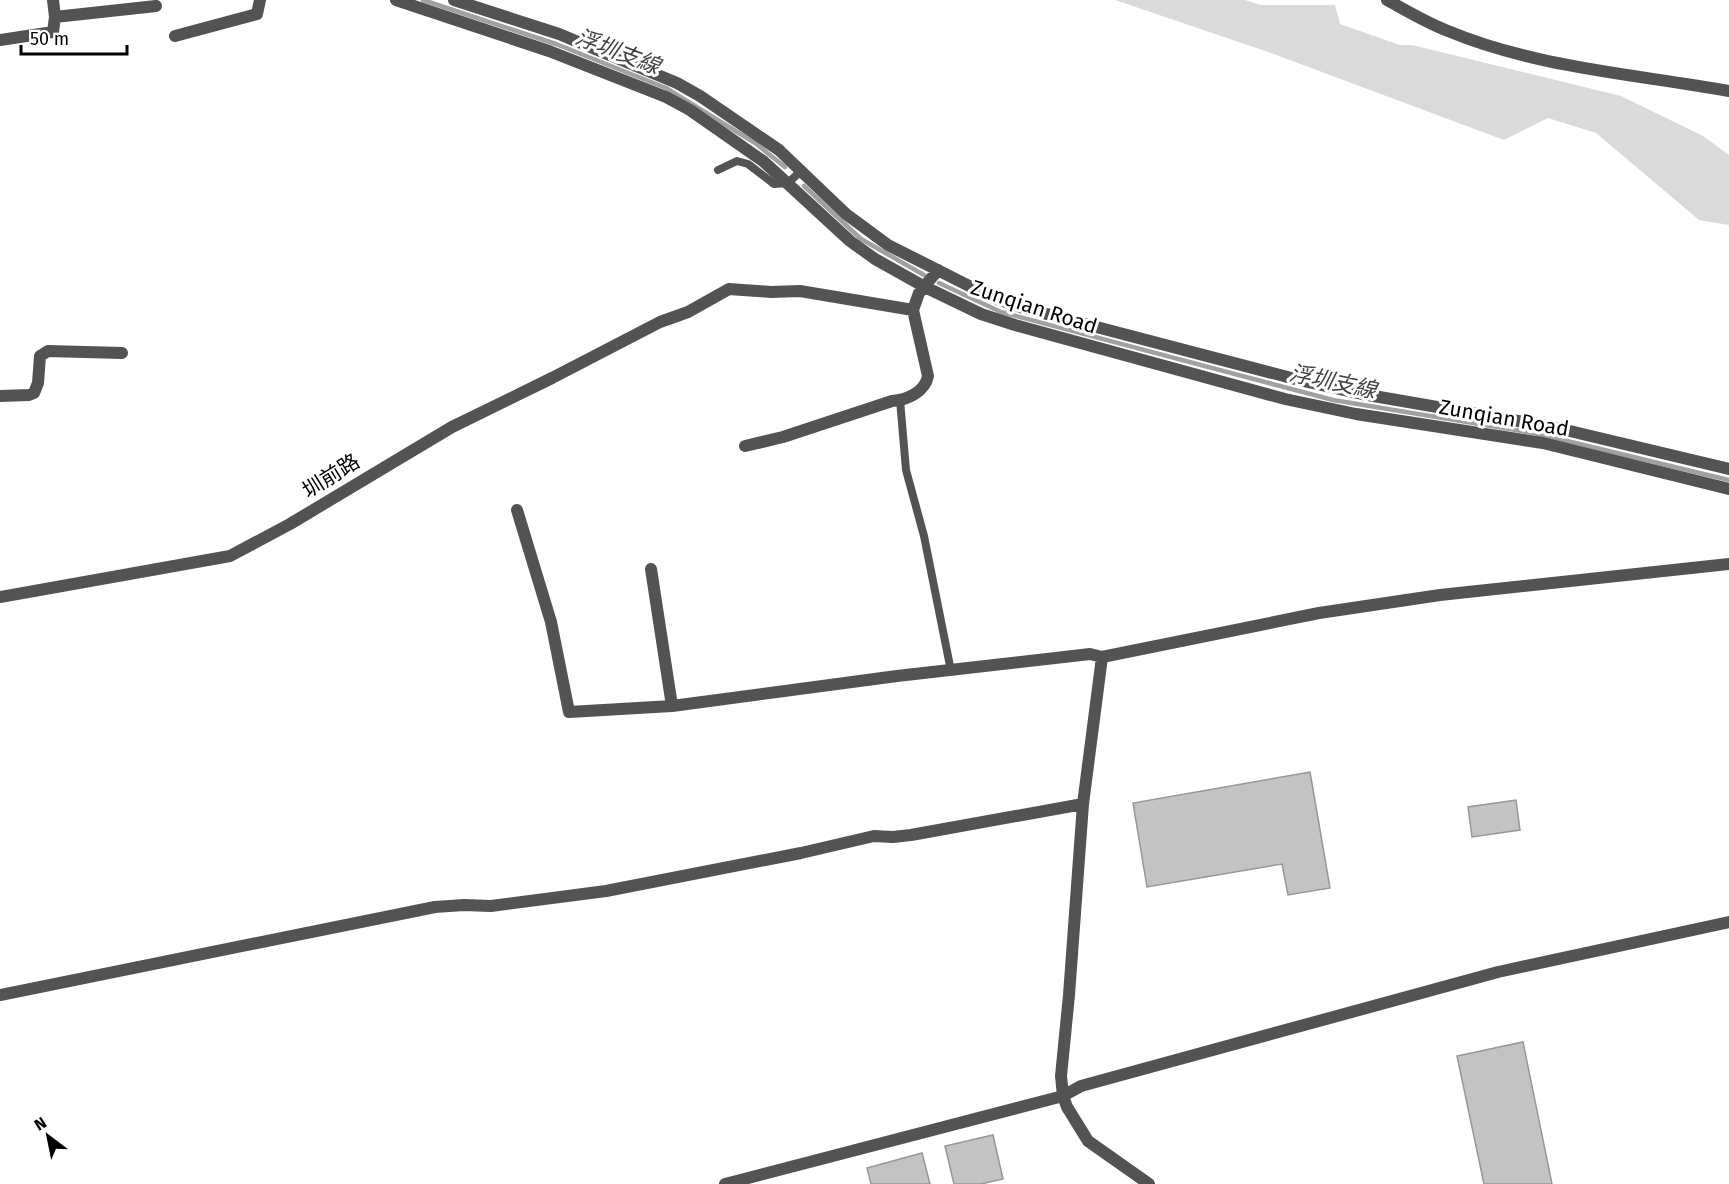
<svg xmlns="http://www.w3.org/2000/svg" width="1729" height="1184" font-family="'Fira Sans','Noto Sans TC',sans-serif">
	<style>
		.green { fill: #dadada }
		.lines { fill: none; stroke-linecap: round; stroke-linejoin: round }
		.stream { stroke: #a1a1a1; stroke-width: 4.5 }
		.building { fill: #c3c3c3; stroke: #979797; stroke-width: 1.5 }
		.service { stroke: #535353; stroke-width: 8 }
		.minor { stroke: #535353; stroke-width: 12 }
		.labels { text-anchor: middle; stroke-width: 6; stroke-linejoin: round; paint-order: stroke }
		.street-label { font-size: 21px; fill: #000; stroke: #fff }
		.water-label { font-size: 22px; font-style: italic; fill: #424242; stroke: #fff }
	</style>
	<rect width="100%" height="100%" fill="#fff"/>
	<path class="green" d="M1115 0H1245L1261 5H1335L1340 24 1400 45H1412L1621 96 1703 136 1729 155V225L1699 220 1596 133 1548 118 1504 140 1271 53Z"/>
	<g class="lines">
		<path class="stream" d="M423 0 556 44 666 88 755 143 785 167
			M804 186 861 239 924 275
			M939 283 1001 312 1333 400 1534 433 1729 480"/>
	</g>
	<path class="building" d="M1310 772 1330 888 1288 895 1282 864 1147 887 1133 803Z
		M1516 800 1520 830 1472 837 1468 807Z
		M1523 1042 1552 1184H1484L1457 1056Z
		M993 1135 1003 1179 981 1184H954L945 1146Z
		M922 1153 930 1184H871L867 1168Z"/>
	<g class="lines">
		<path class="service" d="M718 170 737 161 748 164 774 184 788 183 802 170
			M900 400 906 470 924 536 951 671"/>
		<path class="minor" d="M53 0 55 17 156 6
			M396 0 549 51 666 97 690 110 763 161 850 241 875 259 925 287 981 314 1015 325 1285 399 1356 414 1543 443 1729 489
			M454 0 559 34 677 83 700 96 779 150 846 214 888 245 991 297 1024 308 1299 380 1362 394 1553 427 1729 469
			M1387 0C1407 11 1427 23 1448 31 1537 68 1635 74 1729 91
			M175 36 257 14 260 0
			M0 40 53 32 55 17
			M0 396 29 395 34 393 38 383 40 356 48 351 122 353
			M745 446 783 437 892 401C907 400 925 392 928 376L913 310 919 293 938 270
			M517 510 551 622 569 712 672 706 897 676 1090 654 1102 657 1319 613 1440 595 1729 564
			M651 569 672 706
			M0 597 230 556 290 524 452 427 552 378 660 322 688 312 729 289 771 292 800 291 913 310
			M1102 657 1083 804 1069 995 1061 1076 1063 1096 1067 1107 1088 1141 1149 1184
			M0 995 435 907 464 905 491 906 606 891 801 853 874 836 893 837 911 835 1083 804
			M725 1184 1063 1096 1081 1086 1498 972 1729 922"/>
	</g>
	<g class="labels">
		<g class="street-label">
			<text transform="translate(1034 307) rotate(18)" y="7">Zunqian Road</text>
			<text transform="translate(1504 418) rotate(10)" y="7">Zunqian Road</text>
			<text transform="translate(331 476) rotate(-32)" y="7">圳前路</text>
		</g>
		<g class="water-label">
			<text transform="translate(618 51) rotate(21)" y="8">浮圳支線</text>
			<text transform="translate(1333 381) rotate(12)" y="8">浮圳支線</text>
		</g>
	</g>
	<g transform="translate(48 1136) rotate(328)" stroke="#ffffff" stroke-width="4.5" paint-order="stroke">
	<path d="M0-4.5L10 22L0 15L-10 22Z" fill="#000000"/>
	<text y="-9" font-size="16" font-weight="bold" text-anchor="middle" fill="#000000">N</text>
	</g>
	<path d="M21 45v9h106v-9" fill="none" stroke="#000000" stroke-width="3"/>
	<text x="30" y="45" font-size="18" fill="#000000" stroke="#ffffff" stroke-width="4.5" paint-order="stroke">50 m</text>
</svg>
